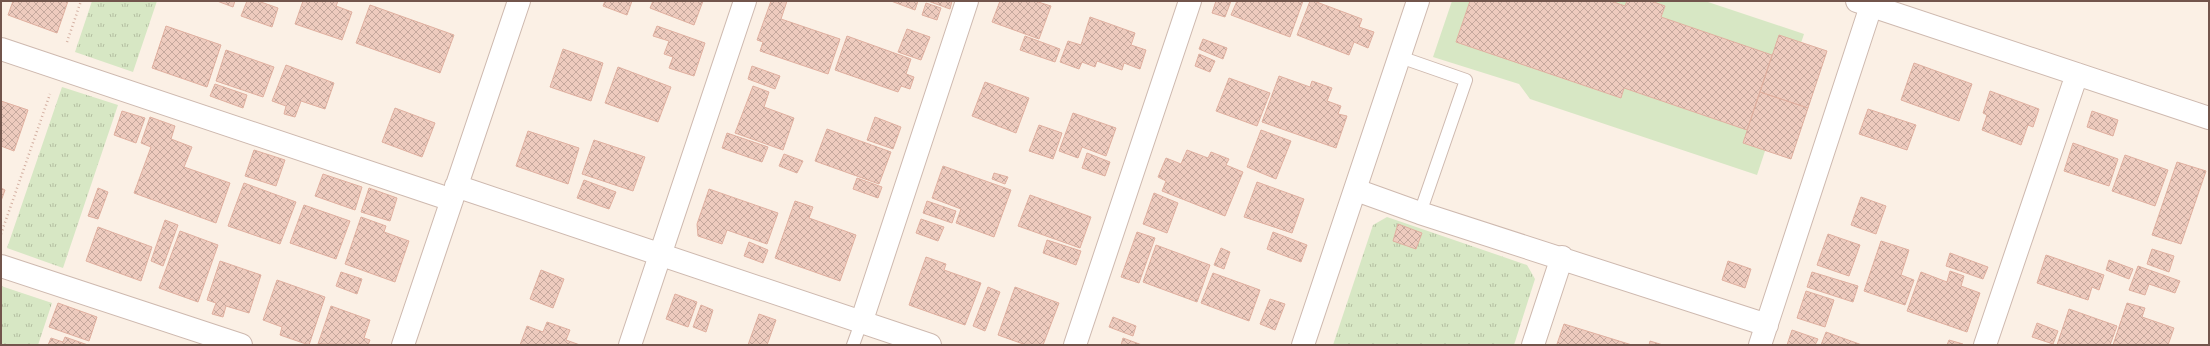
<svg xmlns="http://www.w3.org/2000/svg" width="2210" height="346" font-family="Quicksand,sans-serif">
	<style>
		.park { fill: url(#park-tufts) }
		.pitch { fill: #d7e7c4 }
		.building { fill: url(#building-cross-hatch); stroke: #e0b0a0 }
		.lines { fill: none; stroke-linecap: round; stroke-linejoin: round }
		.lane-casing { stroke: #ceb9af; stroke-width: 14 }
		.street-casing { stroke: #ceb9af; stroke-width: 24 }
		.path { stroke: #d3afa1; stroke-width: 2.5; stroke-dasharray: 1 3; stroke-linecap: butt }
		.lane { stroke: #fff; stroke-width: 12 }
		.street { stroke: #fff; stroke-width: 22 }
	</style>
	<defs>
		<pattern id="park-tufts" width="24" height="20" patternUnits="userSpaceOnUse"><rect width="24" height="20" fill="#d7e7c4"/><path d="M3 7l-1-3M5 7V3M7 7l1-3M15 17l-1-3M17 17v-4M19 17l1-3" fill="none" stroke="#b3bea1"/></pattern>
		<pattern id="building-cross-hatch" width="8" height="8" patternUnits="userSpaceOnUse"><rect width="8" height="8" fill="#eecbbe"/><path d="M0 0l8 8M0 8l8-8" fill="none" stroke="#c5a89d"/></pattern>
	</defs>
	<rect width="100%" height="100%" fill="#fbf0e5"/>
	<path class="park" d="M92 1H157L133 72 75 52Z
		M62 87 118 105 63 268 7 248Z
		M1387 217 1527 265 1535 279 1514 345H1333L1373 225Z
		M1 286 52 303 38 345H1Z"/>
	<path class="pitch" d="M1452 1H1705L1804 34 1757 175 1530 99 1519 84 1433 57Z"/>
	<path class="building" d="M13 1H68L57 33 8 15Z
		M217 1H235L233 7Z
		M247 1H258L278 8 272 27 241 16Z
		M303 1H338L336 6 352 12 342 40 295 24Z
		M605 1H632L627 15 603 6Z
		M653 1H703L694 25 650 8Z
		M771 1H787L781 19 840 39 828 74 760 51 763 42 757 40Z
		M891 1H918L915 10Z
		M928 1H952L950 9Z
		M1000 1H1035L1051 6 1039 39 992 22Z
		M1216 1H1231L1225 17 1212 13Z
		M1237 1H1303L1290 37 1231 15Z
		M1310 1H1314L1362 19 1359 27 1374 32 1368 48 1354 42 1349 55 1297 35Z
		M1470 1H1611L1625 6 1627 1H1651L1665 6 1661 17 1772 55 1747 130 1624 88 1621 98 1456 42Z
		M926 3 941 8 937 20 922 15Z
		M370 5 454 35 440 73 356 43Z
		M1090 17 1135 33 1131 45 1146 50 1140 69 1124 63 1122 70 1097 61 1095 67 1082 62 1079 69 1060 62 1068 41 1081 45Z
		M166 26 221 45 207 87 152 68Z
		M657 26 705 43 694 76 669 68 673 57 664 54 669 41 653 36Z
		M907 29 930 37 921 60 898 52Z
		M1779 35 1827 51 1808 108 1760 92Z
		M847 36 911 59 906 74 914 77 910 89 901 86 898 92 835 70Z
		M1025 36 1060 49 1055 62 1020 50Z
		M1203 39 1227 48 1223 59 1199 49Z
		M563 49 603 63 591 101 550 87Z
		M226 50 274 67 263 97 216 81Z
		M1199 54 1215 61 1210 72 1195 66Z
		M1914 63 1972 84 1959 121 1901 100Z
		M286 65 334 83 325 109 301 101 295 117 284 114 286 106 272 101Z
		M752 66 780 76 775 89 748 79Z
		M618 67 671 87 658 122 605 103Z
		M1279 76 1310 87 1312 81 1332 88 1327 101 1341 106 1338 114 1347 116 1336 148 1262 122Z
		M1229 78 1270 93 1257 126 1216 111Z
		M985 82 1029 98 1016 133 972 116Z
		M215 84 247 95 243 108 210 96Z
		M753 86 769 92 764 107 794 118 783 150 735 133Z
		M1990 91 2039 109 2033 127 2028 125 2021 145 1982 130 1987 115 1983 113Z
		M1760 92 1808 108 1791 159 1743 143Z
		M1 101 28 110 14 151 1 146Z
		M395 108 435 123 422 157 382 142Z
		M1868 109 1916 125 1907 150 1859 134Z
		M122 111 145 118 136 143 114 135Z
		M2092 111 2118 120 2113 136 2087 127Z
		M1073 113 1116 128 1106 156 1082 147 1078 158 1059 151Z
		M150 117 175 126 171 139 192 147 184 167 230 183 216 223 134 193 151 147 141 143Z
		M875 117 901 127 893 149 867 140Z
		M1039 125 1062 133 1053 159 1029 151Z
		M827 129 891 152 879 184 815 161Z
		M1261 130 1291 141 1276 179 1247 167Z
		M528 131 579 148 568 184 516 166Z
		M727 133 768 147 762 162 722 148Z
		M594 140 645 157 633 191 582 174Z
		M2073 143 2118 159 2109 186 2064 171Z
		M254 150 285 160 276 186 245 176Z
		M1187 150 1208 158 1211 152 1229 159 1226 165 1243 172 1225 216 1162 191 1166 181 1158 177 1166 158 1181 164Z
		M1087 153 1110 162 1105 176 1082 168Z
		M784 154 803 161 797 173 779 166Z
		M2125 155 2168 170 2155 206 2112 191Z
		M2177 162 2206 171 2181 244 2152 235Z
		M943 166 1011 190 994 237 956 223 961 209 932 198Z
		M994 173 1008 177 1005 184 992 179Z
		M323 174 362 187 355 210 315 196Z
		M857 178 882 187 878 198 853 189Z
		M584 180 616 192 609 209 577 198Z
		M1257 182 1304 199 1292 233 1244 217Z
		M244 183 296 202 280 244 228 226Z
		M1 188 5 190 1 201Z
		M98 188 108 192 98 219 88 216Z
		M369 188 397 198 390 221 361 212Z
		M709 189 778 213 767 244 727 230 722 244 698 236 697 224Z
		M1154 193 1178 203 1167 233 1143 224Z
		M1030 195 1091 217 1080 248 1018 226Z
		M1861 197 1886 206 1876 234 1851 225Z
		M795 201 813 207 809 218 856 235 840 281 775 258Z
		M927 201 956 211 952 223 923 213Z
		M304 205 350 221 336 259 290 243Z
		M361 217 386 226 384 232 409 241 395 282 345 264Z
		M921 219 944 227 938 241 916 233Z
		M165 220 178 225 163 266 151 261Z
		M1398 224 1422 233 1416 249 1393 241Z
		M98 227 152 247 141 281 86 261Z
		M180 231 218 245 198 302 159 288Z
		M1137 232 1155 238 1139 283 1121 277Z
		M1273 232 1307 245 1301 262 1267 249Z
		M1828 234 1860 245 1849 276 1817 265Z
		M1047 240 1081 251 1076 265 1043 253Z
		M1881 241 1909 250 1901 275 1914 280 1905 305 1864 291Z
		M749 242 768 250 763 263 744 256Z
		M1156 245 1210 265 1197 302 1143 282Z
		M1221 248 1230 252 1224 269 1214 265Z
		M2152 249 2174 256 2169 272 2147 264Z
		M1950 253 1988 267 1983 279 1946 266Z
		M2046 255 2104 275 2099 290 2092 287 2088 300 2037 283Z
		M926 257 946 264 944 270 981 283 965 325 909 305Z
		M2109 260 2133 269 2129 279 2106 270Z
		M220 261 261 275 249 313 226 306 223 317 212 314 216 303 207 300Z
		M1728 261 1751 269 1745 288 1722 280Z
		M2138 266 2180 281 2175 293 2149 284 2145 295 2129 290Z
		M541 270 564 279 553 308 530 299Z
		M1950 271 1964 276 1961 286 1980 293 1967 332 1907 311 1921 272 1947 282Z
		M341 272 362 279 357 294 336 286Z
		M1812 272 1858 286 1853 302 1807 287Z
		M1213 273 1260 290 1249 321 1201 303Z
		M277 280 325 297 309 345 280 335 282 327 263 320Z
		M988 287 1000 292 985 331 973 326Z
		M1015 287 1059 303 1043 345H1026L998 335Z
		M1806 291 1834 300 1825 327 1797 318Z
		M675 294 697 302 688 327 666 319Z
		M1270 299 1285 304 1275 330 1260 324Z
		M58 303 97 317 89 341 49 327Z
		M2127 303 2145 308 2142 317 2174 328 2168 345H2113Z
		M701 305 713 310 706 332 693 327Z
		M331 306 370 320 364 338 370 340 368 345 318 344Z
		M2069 309 2117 326 2110 345H2057Z
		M759 314 776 320 767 345H748Z
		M1113 317 1136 326 1133 336 1109 327Z
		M547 322 570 330 566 340 580 345H520L527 326 543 332Z
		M2037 323 2058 331 2053 344 2032 337Z
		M1564 324 1632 345H1559L1557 344Z
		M1792 330 1818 339 1815 345H1787Z
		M1826 332 1862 345H1821Z
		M65 337 88 345H48L51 338 63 342Z
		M1123 338 1142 345H1121Z
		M1949 340 1963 344V345H1947Z
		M1650 341 1663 345H1649Z"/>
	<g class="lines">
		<defs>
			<path id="lane" d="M1400 57 1466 80 1420 213
				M853 345 861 323"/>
			<path id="street" d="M1857 1 2209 118
				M1 49 452 200
				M456 186 930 345
				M1356 190 1420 213 1767 325
				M1 266 241 345
				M861 323 967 1
				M403 345 519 1
				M630 345 745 1
				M1075 345 1190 1
				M1303 345 1418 1
				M1533 345 1562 257
				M1760 345 1871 6
				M1985 345 2077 74"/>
		</defs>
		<use href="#lane" class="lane-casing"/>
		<use href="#street" class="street-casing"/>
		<path class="path" d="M67 42 81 1
			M1 234 50 94"/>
		<use href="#lane" class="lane"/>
		<use href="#street" class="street"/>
	</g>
	<rect width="2210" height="346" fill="none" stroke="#72554c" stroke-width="4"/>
</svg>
